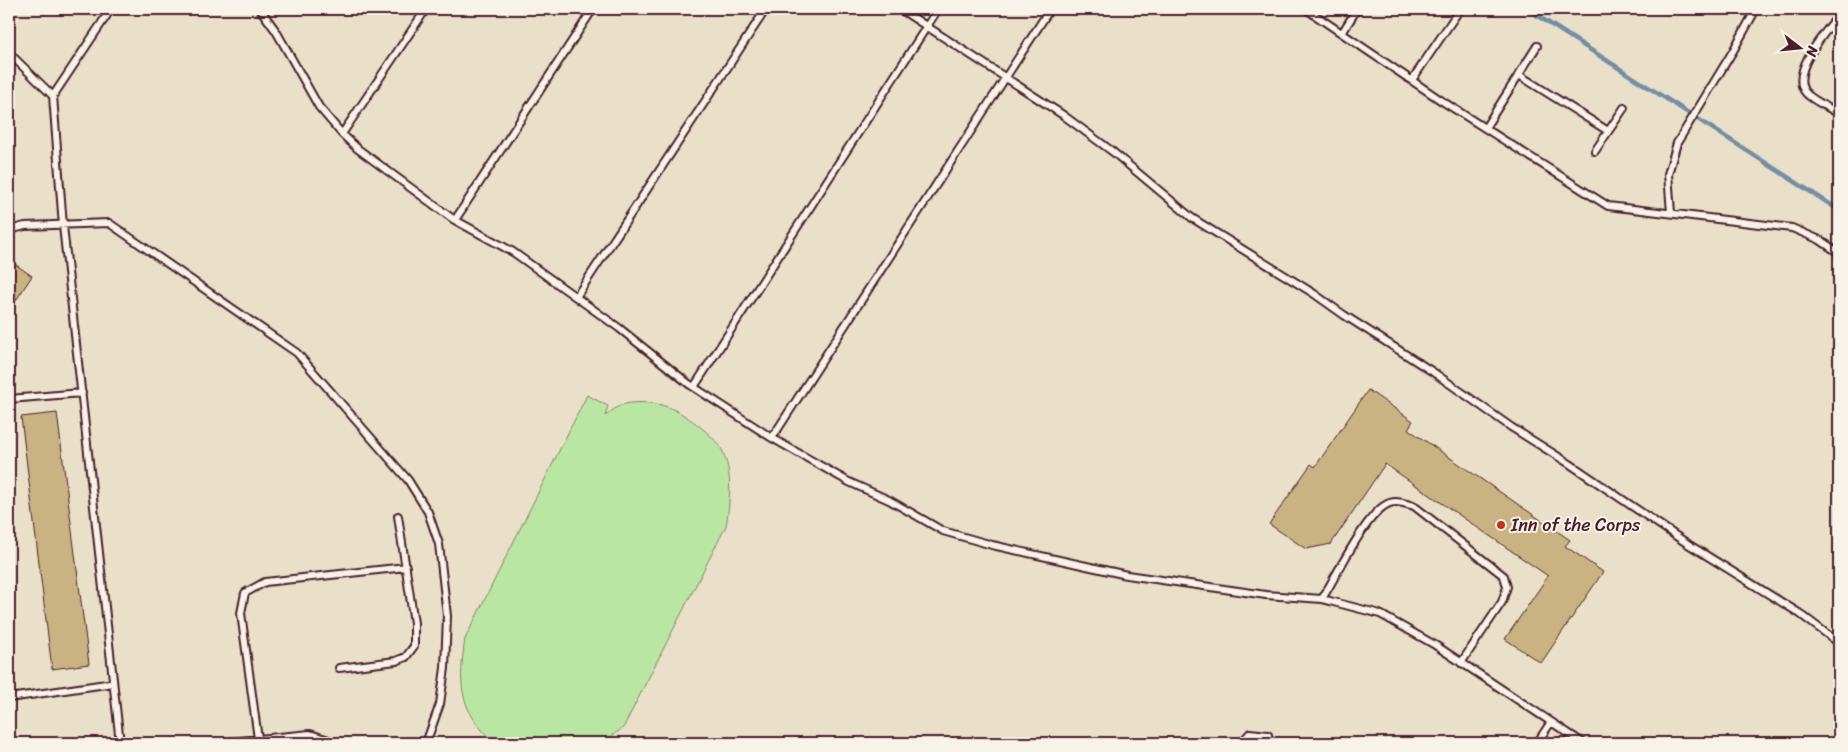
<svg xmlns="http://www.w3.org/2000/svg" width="1848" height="752" font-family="Sriracha,sans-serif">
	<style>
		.green { fill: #bae6a3; stroke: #828267 }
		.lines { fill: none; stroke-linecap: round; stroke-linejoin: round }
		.stream { stroke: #758da4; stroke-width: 4.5 }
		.building { fill: #cab382; stroke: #4a1f2b }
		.lane-casing { stroke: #4a1f2b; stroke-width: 10 }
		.lane { stroke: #f7f3e8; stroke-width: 6 }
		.poi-dot { fill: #c8321e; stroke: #f7f3e8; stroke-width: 2 }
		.labels { text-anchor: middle; stroke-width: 4; stroke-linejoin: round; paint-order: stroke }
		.poi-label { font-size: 18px; fill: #4a1f2b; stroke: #f7f3e8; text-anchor: start }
	</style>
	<rect width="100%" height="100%" fill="#eae0c9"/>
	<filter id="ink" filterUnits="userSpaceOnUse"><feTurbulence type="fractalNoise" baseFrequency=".02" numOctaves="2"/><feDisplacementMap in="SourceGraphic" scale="10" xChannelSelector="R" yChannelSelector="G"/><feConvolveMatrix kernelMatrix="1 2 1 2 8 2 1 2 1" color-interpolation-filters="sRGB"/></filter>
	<g filter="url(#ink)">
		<path class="green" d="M587 395 608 406 605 416C610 413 616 407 621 405 634 401 655 402 668 407 684 413 713 434 722 450 733 472 730 502 726 526L623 728 602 743H496C490 740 487 735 482 730 457 701 460 674 465 639Z"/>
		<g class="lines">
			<path class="stream" d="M1527 9 1839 210"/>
		</g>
		<path class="building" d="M9 260 32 276 9 311Z
			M1368 390 1413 421 1408 429 1570 540 1565 546 1603 572 1541 663 1505 639 1548 576 1385 464 1331 544 1306 549 1269 524 1311 464 1315 467Z
			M57 413 89 664 52 669 21 417Z"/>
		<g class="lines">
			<defs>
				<path id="lane" d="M111 9 53 96 63 226 120 743
					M260 9 276 31 319 107 342 134 358 149 453 219 513 252 619 328 689 384 772 438 849 482 889 500 943 531 992 545 1127 575 1266 595 1322 599 1380 614 1435 645 1583 743
					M900 9 1063 115 1113 152 1192 218 1313 293 1344 315 1433 372 1511 427 1570 464 1688 544 1799 613 1839 643
					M1306 9 1442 101 1608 206 1792 228 1820 240 1839 253
					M1839 15C1827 30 1788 73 1806 93 1812 100 1830 108 1839 114
					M1342 33 1357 9
					M9 53 53 96
					M1519 75 1608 131
					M1412 80 1460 9
					M1485 128 1537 46
					M342 134 426 9
					M1595 151 1624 108
					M1671 213 1668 174 1677 143 1733 51 1756 9
					M455 220 593 9
					M9 230 25 226 109 223 297 353 408 480 428 512 439 544 447 616 445 668 440 704 426 743
					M576 297 766 9
					M694 387 938 9
					M9 399 82 393
					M772 438 1050 9
					M1322 599C1336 576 1364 519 1384 506 1394 499 1404 503 1414 506L1504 576 1507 587 1502 602 1461 663
					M339 668 396 661 406 657 414 646V623L398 516
					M9 698 113 683
					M258 739 241 613 245 593 265 582 406 567
					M218 743 310 734 338 743
					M1241 743 1250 733 1268 735 1270 743
					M1537 743 1551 722"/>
			</defs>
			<use href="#lane" class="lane-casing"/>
			<use href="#lane" class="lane"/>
		</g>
	</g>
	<circle class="poi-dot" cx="1501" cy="525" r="5"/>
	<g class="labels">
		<g class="poi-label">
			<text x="1511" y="531">Inn of the Corps</text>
		</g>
	</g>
	<rect width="1848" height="752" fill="none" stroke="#f7f3e8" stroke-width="30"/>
	<rect x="15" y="15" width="1818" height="722" fill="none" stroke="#4a1f2b" stroke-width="2" filter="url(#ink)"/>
	<g transform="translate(1800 48) rotate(106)" stroke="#f7f3e8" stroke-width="4" paint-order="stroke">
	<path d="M0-4L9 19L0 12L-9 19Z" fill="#4a1f2b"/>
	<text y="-8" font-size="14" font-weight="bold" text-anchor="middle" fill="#4a1f2b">N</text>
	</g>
</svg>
